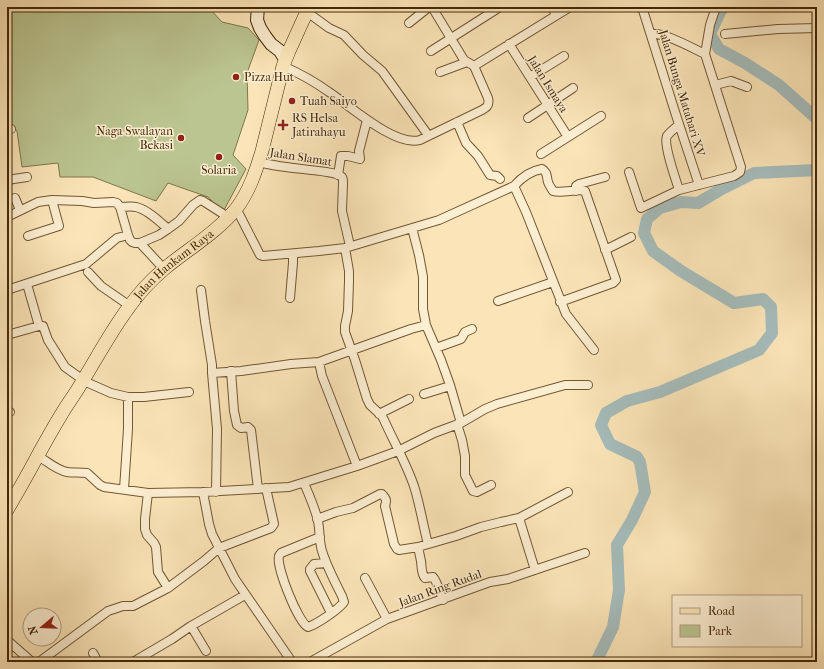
<svg xmlns="http://www.w3.org/2000/svg" width="824" height="669" font-family="'IM FELL French Canon',serif">
	<style>
		.green { fill: #bbc591; stroke: #7f764c }
		.lines { fill: none; stroke-linecap: round; stroke-linejoin: round }
		.river { stroke: #a5bcbb; stroke-width: 12 }
		.street-casing { stroke: #715734; stroke-width: 10 }
		.secondary-casing { stroke: #432808; stroke-width: 14 }
		.primary-casing { stroke: #432808; stroke-width: 14 }
		.street { stroke: #fceed1; stroke-width: 8 }
		.secondary { stroke: #fceed1; stroke-width: 12 }
		.primary { stroke: #fbe5b8; stroke-width: 13 }
		.poi-dot { fill: #8f2418; stroke: #fceed1; stroke-width: 1.5 }
		.labels { text-anchor: middle; stroke-width: 3; stroke-linejoin: round; paint-order: stroke }
		.poi-label { font-size: 12px; fill: #432808; stroke: #fceed1; text-anchor: start }
		.street-label { font-size: 12px; fill: #432808; stroke: #fceed1 }
	</style>
	<rect width="100%" height="100%" fill="#fbe5b8"/>
	<filter id="stains"><feTurbulence type="fractalNoise" baseFrequency=".005" numOctaves="4"/><feColorMatrix values="0 0 0 0 .2 0 0 0 0 .09 0 0 0 0 .02 0 0 0 .5 -.17"/></filter>
	<radialGradient id="worn" r=".72"><stop offset=".6" stop-color="#630" stop-opacity="0"/><stop offset="1" stop-color="#630" stop-opacity=".3"/></radialGradient>
	<path class="green" d="M7 7H209V8L222 22 248 28 259 40 247 73 248 110 233 155 246 169 223 212 208 197 168 183 156 201 93 177H60L58 163 22 167 17 131 10 124 7 123Z"/>
	<g class="lines">
		<path class="river" d="M724 7 720 12 710 34 719 49 745 63 779 85 817 119
			M596 662 613 627 619 590 617 545 632 520 645 492 640 462 637 457 610 444 601 425 606 413 627 401 660 392 759 350 772 333 771 307 763 299 734 303 681 271 653 251 644 233 647 219 660 208 681 202 698 203 720 190 754 173 817 170"/>
		<defs>
			<path id="street" d="M432 7 464 60 474 66
				M552 7 556 15
				M642 7 675 112 699 185
				M307 12 329 28 344 35 363 55 382 71 390 82 428 135
				M409 23 429 7
				M651 34C664 32 692 48 705 54
				M725 34 778 29 817 28
				M509 44 568 137
				M431 51 500 7
				M283 66C299 73 315 82 329 92 349 105 395 147 420 140L480 111C486 108 490 106 488 98L474 66
				M474 66 570 7
				M440 72 467 62
				M530 77 564 56
				M715 85 731 81 747 87
				M528 118 573 88
				M457 122 466 143 478 156 490 175 497 176 500 179
				M679 125C675 128 670 132 667 136 663 144 676 180 679 190
				M7 130 11 129
				M541 154 601 116
				M258 162C267 164 277 166 286 167 296 169 337 171 342 177 343 178 343 181 343 183L342 211 350 246
				M629 172 641 208 679 190 734 176 740 172 741 167 705 54 710 25 716 7
				M338 175 341 156H348L360 159 359 151 367 120
				M7 180 27 177
				M514 186 526 212 566 314 594 350
				M576 191V186L579 184 605 177
				M15 198 20 210
				M120 207C125 207 131 206 136 207 148 210 159 221 168 229
				M236 208 260 255 263 256 319 251 345 248 439 220 514 186C522 177 530 171 542 169 548 173 546 175 548 182 549 185 551 188 553 191 562 194 578 188 585 191L616 280 613 283 560 302
				M7 217 38 202 52 200 82 201 94 203 113 202 117 203 120 207 128 235 130 240 132 242 135 243H140L159 235 168 229 179 221 193 205 200 200 203 201 228 217
				M412 228 419 255 423 277V309L426 325 441 360 450 385 461 423
				M28 236 59 226 52 200
				M140 243 164 269
				M345 248 349 271V281L348 311 345 326V332L355 360 367 399 370 405 382 416 384 420C394 442 406 463 414 486 420 505 423 525 428 544
				M605 250 631 237
				M88 272 101 286 130 306
				M27 284 39 326
				M7 290 86 264 117 238 128 235
				M201 290 205 321 212 365V373L241 371 291 364 319 362 411 329 426 325
				M290 298 293 263V254
				M498 301 553 282
				M7 335 39 326H43L48 340 65 367 86 382 111 393 128 397H144L189 392
				M436 348 461 339 465 332 472 329
				M319 362 322 376 357 466
				M231 371 234 411 237 425 241 428 248 427 251 430 258 489
				M212 373 217 429 216 492
				M424 394 450 386
				M7 413 10 412
				M379 414 409 399
				M457 424 462 440 465 456V475L473 491 477 492 491 485
				M38 456C47 461 56 470 67 472 73 473 80 472 87 473L100 485 104 487 148 493 203 492 289 487 357 466 398 451 434 433 461 423 485 409 497 404 565 385H588
				M304 483C309 495 315 508 318 521 320 531 319 541 322 551 327 567 335 582 342 596L344 602C338 610 317 624 308 627 298 622 276 567 279 556 279 555 280 554 281 553L320 537
				M124 489 128 429V397
				M203 492 209 524 212 534 235 579 292 662
				M148 493 145 519V529L147 535 154 543 156 547 158 572 168 588
				M519 518 535 570
				M317 519 336 512 353 508 380 494H382C386 499 387 499 385 506L394 544 397 549 399 550 418 547 456 536 481 527 501 522 519 518 568 492
				M418 547C419 552 420 556 421 561 422 568 421 573 425 578L433 577C437 581 440 593 443 600
				M326 563 314 564 310 569V571L331 613
				M365 578 387 619
				M191 626 206 651
				M7 640 32 662
				M93 653 98 662
				M39 662 108 611 123 606H133L168 588 204 561 219 548 271 528 274 524 266 488
				M133 662 172 639 191 626 245 595
				M310 662 387 619 490 582 508 579 585 553"/>
			<path id="secondary" d="M258 7 257 20 260 28 265 36 271 44 280 51 285 59"/>
			<g id="primary">
				<path id="s1" d="M7 510C26 479 42 446 61 415 68 403 76 393 82 382 98 356 111 331 129 307 139 293 151 280 164 269 188 249 216 233 236 209 249 192 256 171 262 151L283 66 289 51 309 7"/>
			</g>
		</defs>
		<use href="#street" class="street-casing"/>
		<use href="#secondary" class="secondary-casing"/>
		<use href="#primary" class="primary-casing"/>
		<use href="#street" class="street"/>
		<use href="#secondary" class="secondary"/>
		<use href="#primary" class="primary"/>
	</g>
	<g class="poi-dot">
		<circle cx="236" cy="77" r="4"/>
		<circle cx="292" cy="101" r="4"/>
		<path d="M281 119h4v4h4v4h-4v4h-4v-4h-4v-4h4z"/>
		<circle cx="181" cy="138" r="4"/>
		<circle cx="219" cy="157" r="4"/>
	</g>
	<g class="labels">
		<g class="poi-label">
			<text x="244" y="81">Pizza Hut</text>
			<text x="300" y="105">Tuah Saiyo</text>
			<text x="292" y="122">RS Helsa<tspan x="292" dy="14">Jatirahayu</tspan></text>
			<text x="173" y="135" text-anchor="end">Naga Swalayan<tspan x="173" dy="14">Bekasi</tspan></text>
			<text x="219" y="174" text-anchor="middle">Solaria</text>
		</g>
		<g class="street-label">
			<text transform="translate(548 84) rotate(58)" y="4">Jalan Ismaya</text>
			<text transform="translate(682 93) rotate(73)" y="4">Jalan Bunga Matahari XV</text>
			<text transform="translate(301 157) rotate(9)" y="4">Jalan Slamat</text>
			<text dy="4" stroke="none"><textPath href="#s1" startOffset="299">Jalan Hankam Raya</textPath></text>
			<text transform="translate(440 588) rotate(-20)" y="4">Jalan Ring Rudal</text>
		</g>
	</g>
	<rect width="824" height="669" fill="none" stroke="#fbe5b8" stroke-width="24"/>
	<rect x="8" y="8" width="808" height="653" fill="none" stroke="#432808" stroke-width="2"/>
	<rect x="12" y="12" width="800" height="645" fill="none" stroke="#432808"/>
	<rect x="672" y="595" width="130" height="52" fill="#fceed1" stroke="#b29f81"/>
	<rect x="680" y="608" width="20" height="6" fill="#fbe5b8" stroke="#b29f81"/>
	<text x="708" y="615" font-size="12" fill="#432808">Road</text>
	<rect x="680" y="625" width="20" height="12" fill="#bbc591" stroke="#b29f81"/>
	<text x="708" y="635" font-size="12" fill="#432808">Park</text>
	<g transform="translate(42 627) rotate(251)"><circle r="19" fill="#fceed1" stroke="#b29f81"/>
	<path d="M0-3L7 15L0 10L-7 15Z" fill="#8f2418"/>
	<text y="-6" font-size="11" font-weight="bold" text-anchor="middle" fill="#432808">N</text>
	</g>
	<rect width="100%" height="100%" filter="url(#stains)"/>
	<rect width="100%" height="100%" fill="url(#worn)"/>
</svg>
